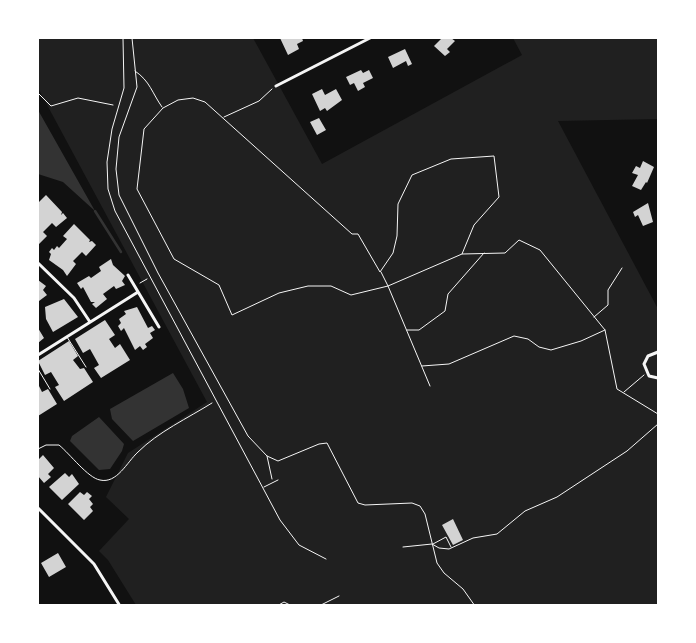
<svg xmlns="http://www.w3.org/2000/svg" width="696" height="643" font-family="'Nunito Sans',sans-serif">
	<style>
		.green { fill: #202020 }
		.water { fill: #333 }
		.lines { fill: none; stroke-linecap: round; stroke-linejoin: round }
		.stream { stroke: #333; stroke-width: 2.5 }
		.building { fill: #d3d3d3 }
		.path { stroke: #f5f5f5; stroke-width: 1 }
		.service { stroke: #f5f5f5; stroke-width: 1 }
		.minor { stroke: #f5f5f5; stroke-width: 3 }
	</style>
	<rect width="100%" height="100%" fill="#111"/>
	<path class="green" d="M38 38H253L322 164 522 55 513 38H658V119L558 121 658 309V603L653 606 136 605 108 560 99 551 129 519 106 497 128 453 207 402 38 88Z"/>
	<path class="water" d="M38 110 95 211 63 182 38 174Z
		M173 373 183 389 189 408 133 441 112 419 110 409Z
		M99 417 124 444 122 451 110 469 99 470 70 441 72 436Z"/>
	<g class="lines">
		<path class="stream" d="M95 211 121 252"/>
	</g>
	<path class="building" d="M280 38H302L303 41 297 44 299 49 288 55Z
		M442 38H451L455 41 447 49 450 52 445 56 434 46Z
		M405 49 412 64 408 66 406 61 393 68 388 57Z
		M361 70 363 73 369 70 373 78 363 83 365 87 358 91 354 83 350 85 346 77Z
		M322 89 325 95 336 89 342 100 327 111 325 108 320 111 312 94Z
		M319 118 326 130 317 135 310 122Z
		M643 161 654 167 647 183 646 182 641 190 632 186 638 175 632 173 636 166 640 168Z
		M46 195 62 212 61 215 63 213 67 218 56 227 52 223 43 232 47 236 38 245V203Z
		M648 203 653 222 643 226 638 215 635 217 633 212Z
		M74 224 90 240 89 242 92 241 96 245 86 256 82 252 73 261 76 264 67 276 63 270 49 260 51 254 49 252 52 248 54 250 57 246 59 248 67 239 63 236Z
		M111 259 113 265 125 276 122 281 125 285 116 289 114 286 103 294 107 299 96 308 92 304 95 302H91L83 287 81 289 77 283 89 276 91 278 101 271 99 267Z
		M38 280 46 286 43 290 47 295 39 301Z
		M64 299 78 317 53 332 46 319 45 307Z
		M137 307 148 328 152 326 155 330 150 333 153 338 145 344 147 347 143 350 140 346 135 350 124 328 121 331 118 326 121 323 119 319 126 314 124 311Z
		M105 320 115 335 109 339 115 348 120 344 130 360 101 378 94 368 99 365 90 349 83 353 75 339Z
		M38 328 44 338 38 343Z
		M69 341 78 356 73 360 80 369 84 368 93 382 64 401 55 387 59 385 51 372 45 375 38 361Z
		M38 384 42 392 48 389 57 404 38 416Z
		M43 455 54 468 48 474 51 477 44 483 38 476V460Z
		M65 473 69 477 72 474 79 484 62 500 49 487Z
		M80 492 84 495 87 492 92 496 89 499 93 504 90 507 93 511 84 520 68 504Z
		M453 519 463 540 453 545 442 525Z
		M58 553 66 567 49 577 41 563Z"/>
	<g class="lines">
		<path class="path" d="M132 38 137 87 119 137 116 169 119 195 158 273 248 436 267 456 278 461 319 444 327 443 358 503 365 505 412 503 420 506 425 514 437 563 444 573 463 589 475 606
			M135 71C150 81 152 93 162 107
			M38 93 51 106 78 98 113 105
			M224 117 259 101 272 89
			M381 272 388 286 462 254
			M140 283 147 279
			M594 317 608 305V290L622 268
			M407 330H419L445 311 448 294 484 253
			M422 366 449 364 514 336 528 339 539 347 551 350 581 341 605 330
			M430 386 388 286 351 295 331 286H308L279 293 232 315 219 285 174 259 137 189 144 129 163 108 178 100 193 98 205 102 352 234H358L380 272 393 253 397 236 398 204 412 175 451 159 494 156 499 197 474 225 462 254 505 253 519 240 540 250 605 330 617 389 658 414
			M624 392 644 375
			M38 449 46 445H59C70 454 88 478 100 480 117 484 127 462 138 452 158 432 188 418 212 403
			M267 456 272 479
			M433 544 446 537 451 547
			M403 547 432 544 439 548 449 549 473 538 497 534 525 511 557 497 627 451 658 424
			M277 606 284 602 292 606
			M319 606 339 596"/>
		<path class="service" d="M123 38 124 88 112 129 107 162 108 189 115 211 280 520 299 545 326 559
			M67 337 86 367
			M38 369 50 389
			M264 487 278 480"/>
		<path class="minor" d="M276 86 370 38
			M38 263 74 298 90 322
			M128 275 159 327
			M658 352 648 356 644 364 649 376 658 378
			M38 355 138 292
			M38 508 94 564 120 606"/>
	</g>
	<rect width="696" height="643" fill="none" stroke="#ffffff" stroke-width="78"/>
</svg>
